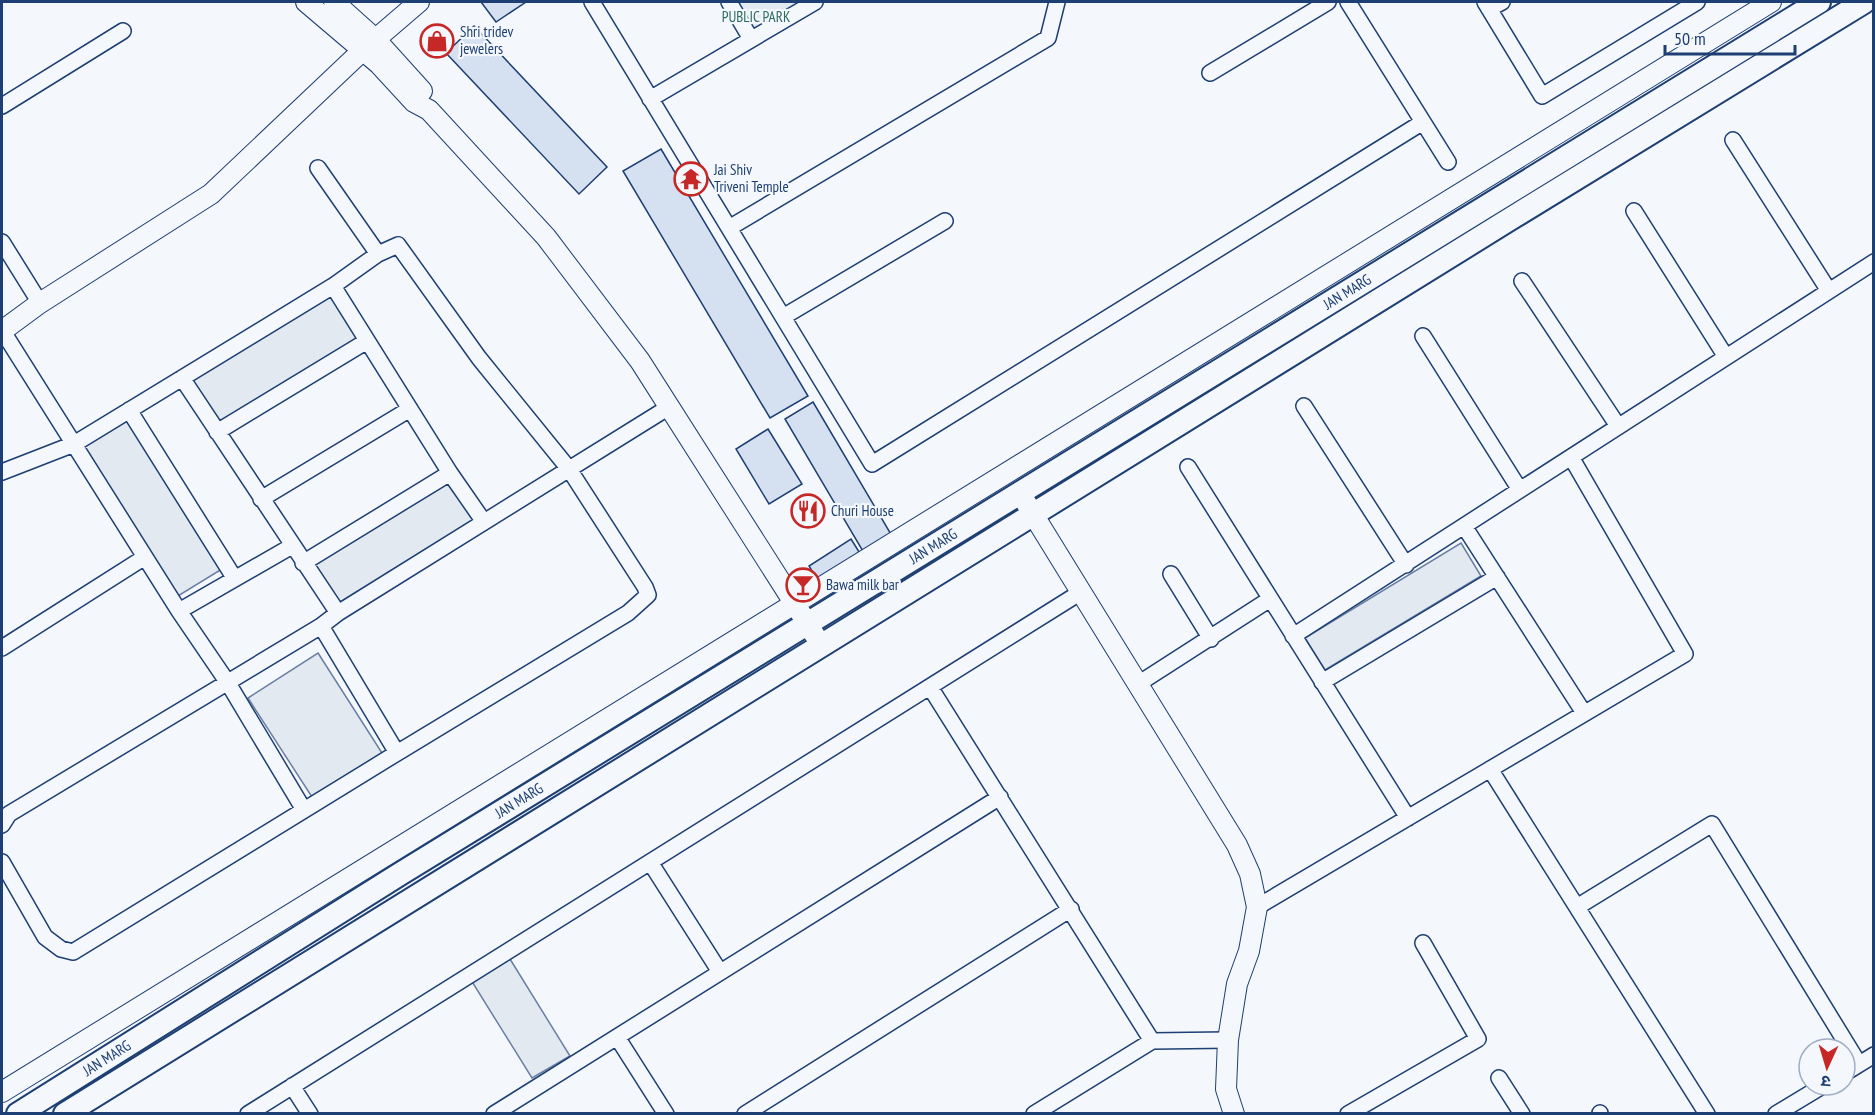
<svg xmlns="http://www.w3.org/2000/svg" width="1875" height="1115" font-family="'PT Sans Narrow','Noto Sans Devanagari',sans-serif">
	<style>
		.green { fill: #e3e9f0; stroke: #687fa3; stroke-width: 1.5 }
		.building { fill: #d5e0f0; stroke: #1d3f73; stroke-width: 1.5 }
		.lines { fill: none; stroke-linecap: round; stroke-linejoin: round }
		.minor-casing { stroke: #1d3f73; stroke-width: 18 }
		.tertiary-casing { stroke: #1d3f73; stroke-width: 22 }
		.secondary-casing { stroke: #1d3f73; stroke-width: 26 }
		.minor { stroke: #f4f7fb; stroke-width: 15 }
		.tertiary { stroke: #f4f7fb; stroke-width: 20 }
		.secondary { stroke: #f4f7fb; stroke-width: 22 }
		.labels { text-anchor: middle; stroke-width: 4.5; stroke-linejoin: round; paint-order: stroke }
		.park-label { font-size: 15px; fill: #2c6c60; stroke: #f4f7fb }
		.poi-label { font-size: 15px; fill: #1d3f73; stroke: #f4f7fb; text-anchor: start }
		.street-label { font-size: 15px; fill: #1d3f73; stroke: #f4f7fb }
	</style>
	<rect width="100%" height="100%" fill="#f4f7fb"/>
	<path class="green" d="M729 2H815L751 39Z
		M331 294 359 339 219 424 192 379Z
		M126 417 222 569 178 596 82 444Z
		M448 480 480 530 343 615 311 564Z
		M1461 543 1481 576 1325 670 1305 638Z
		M318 653 382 753 312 797 248 698Z
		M510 959 570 1056 532 1078 471 980Z"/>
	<path class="building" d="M481 2H526L496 22Z
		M474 26 607 167 579 194 446 53Z
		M661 149 808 396 770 418 623 171Z
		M813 402 892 536 864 553 785 419Z
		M768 429 802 484 769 504 736 449Z
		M812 500 821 515 801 525 795 508Z
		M851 539 861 555 818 581 809 566Z"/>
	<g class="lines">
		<defs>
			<path id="minor" d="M592 2 872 464 1423 122
				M729 2 751 39
				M1348 2 1448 162
				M1485 2 1542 96 1697 2
				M1489 9 1502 2
				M1210 73 1328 2
				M650 99 815 2
				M2 106 123 31
				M1733 140 1829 291
				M1634 211 1726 357
				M729 228 1048 38 1057 2
				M2 242 40 303
				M1522 281 1618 426
				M333 286 450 473 484 522
				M783 317 945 221
				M2 330 179 611 228 683 304 810
				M1423 336 1520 490
				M182 378 338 613
				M1304 406 1406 565
				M129 410 235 579
				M217 432 367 341
				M1188 467 1408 818
				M2 472 74 444 333 286 378 254
				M261 499 410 409
				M1464 526 1584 713
				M303 563 450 473
				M1171 574 1211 639
				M179 611 292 546
				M321 626 397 753
				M1293 636 1874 262
				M2 648 145 557
				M1322 682 1497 577
				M1138 684 1270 599
				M930 687 1152 1041
				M1490 769 1707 1114
				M2 825 9 814 321 626 338 613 669 407
				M2 862 45 937 61 949 73 952 397 753 628 613 648 595 645 587 569 469 479 358 398 245 378 254 318 168
				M650 862 720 972
				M1257 907 1685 654 1571 457
				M1577 907 1712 824 1859 1064
				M617 1037 666 1114
				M1845 1073 1874 1055
				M1499 1078 1522 1114
				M292 1086 310 1114
				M248 1114 1081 592
				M494 1114 1000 797
				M745 1114 1071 909
				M1034 1114 1152 1041 1228 1040
				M1348 1114 1478 1039 1423 943
				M1600 1114V1113
				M1776 1114 1824 1085"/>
			<path id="tertiary" d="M306 2 379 64 414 102 429 110 546 237 640 361 821 645
				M334 2 375 39 422 91
				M2 331 40 303 211 194 363 50 419 2
				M1020 493 1237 845 1250 874 1257 907 1249 951 1237 984 1228 1040 1226 1089 1234 1114
				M2 1092 1771 2"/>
			<g id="secondary">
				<path id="s1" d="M18 1114 400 874 1819 2"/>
				<path d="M65 1114 1510 219 1864 2"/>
			</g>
		</defs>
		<use href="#minor" class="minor-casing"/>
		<use href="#tertiary" class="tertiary-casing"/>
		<use href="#secondary" class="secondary-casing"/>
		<use href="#minor" class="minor"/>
		<use href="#tertiary" class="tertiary"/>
		<use href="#secondary" class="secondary"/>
	</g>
	<defs>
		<symbol id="shop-ring" viewBox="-11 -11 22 22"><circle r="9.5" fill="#f4f7fb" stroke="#c62828" stroke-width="1.5"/><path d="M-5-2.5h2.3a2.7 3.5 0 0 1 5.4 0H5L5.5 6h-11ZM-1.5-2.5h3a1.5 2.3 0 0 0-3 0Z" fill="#c62828"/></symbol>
		<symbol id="temple-ring" viewBox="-11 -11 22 22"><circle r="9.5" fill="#f4f7fb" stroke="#c62828" stroke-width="1.5"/><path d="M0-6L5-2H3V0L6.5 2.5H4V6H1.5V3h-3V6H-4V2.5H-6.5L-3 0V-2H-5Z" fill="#c62828"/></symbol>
		<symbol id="restaurant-ring" viewBox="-11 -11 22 22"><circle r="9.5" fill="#f4f7fb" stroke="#c62828" stroke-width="1.5"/><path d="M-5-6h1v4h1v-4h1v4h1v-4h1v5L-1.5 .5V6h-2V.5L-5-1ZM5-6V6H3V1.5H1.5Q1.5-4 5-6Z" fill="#c62828"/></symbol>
		<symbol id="bar-ring" viewBox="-11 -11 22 22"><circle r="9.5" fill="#f4f7fb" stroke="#c62828" stroke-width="1.5"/><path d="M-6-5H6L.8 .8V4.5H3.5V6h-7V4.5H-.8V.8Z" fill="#c62828"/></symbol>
	</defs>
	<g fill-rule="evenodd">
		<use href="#shop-ring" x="418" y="22" width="38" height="38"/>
		<use href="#temple-ring" x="672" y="160" width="38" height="38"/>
		<use href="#restaurant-ring" x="789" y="492" width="38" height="38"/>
		<use href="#bar-ring" x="784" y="566" width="38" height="38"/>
	</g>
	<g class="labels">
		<g class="park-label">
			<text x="756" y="22">PUBLIC PARK</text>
		</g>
		<g class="poi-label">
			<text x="460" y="37">Shri tridev<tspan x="460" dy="17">jewelers</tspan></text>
			<text x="714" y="175">Jai Shiv<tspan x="714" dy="17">Triveni Temple</tspan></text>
			<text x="831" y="516">Churi House</text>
			<text x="826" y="590">Bawa milk bar</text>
		</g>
		<g class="street-label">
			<text dy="5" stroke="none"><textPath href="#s1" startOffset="1563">JAN MARG</textPath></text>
			<text dy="5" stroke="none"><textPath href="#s1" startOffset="1077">JAN MARG</textPath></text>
			<text dy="5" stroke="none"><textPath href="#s1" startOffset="591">JAN MARG</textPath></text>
			<text dy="5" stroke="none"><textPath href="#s1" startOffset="105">JAN MARG</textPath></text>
		</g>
	</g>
	<rect width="1875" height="1115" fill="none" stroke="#1d3f73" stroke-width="6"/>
	<g transform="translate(1827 1067) rotate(184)"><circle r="28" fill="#f4f7fb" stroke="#9eadc5" stroke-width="1.5"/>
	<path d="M0-4.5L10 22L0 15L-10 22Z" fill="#c62828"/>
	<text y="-9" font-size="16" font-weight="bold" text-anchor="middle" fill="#1d3f73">उ</text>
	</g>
	<path d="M1665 45v9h130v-9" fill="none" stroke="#1d3f73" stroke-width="3"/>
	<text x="1674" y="45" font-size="18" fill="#1d3f73" stroke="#f4f7fb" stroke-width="4.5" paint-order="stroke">50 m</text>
</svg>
